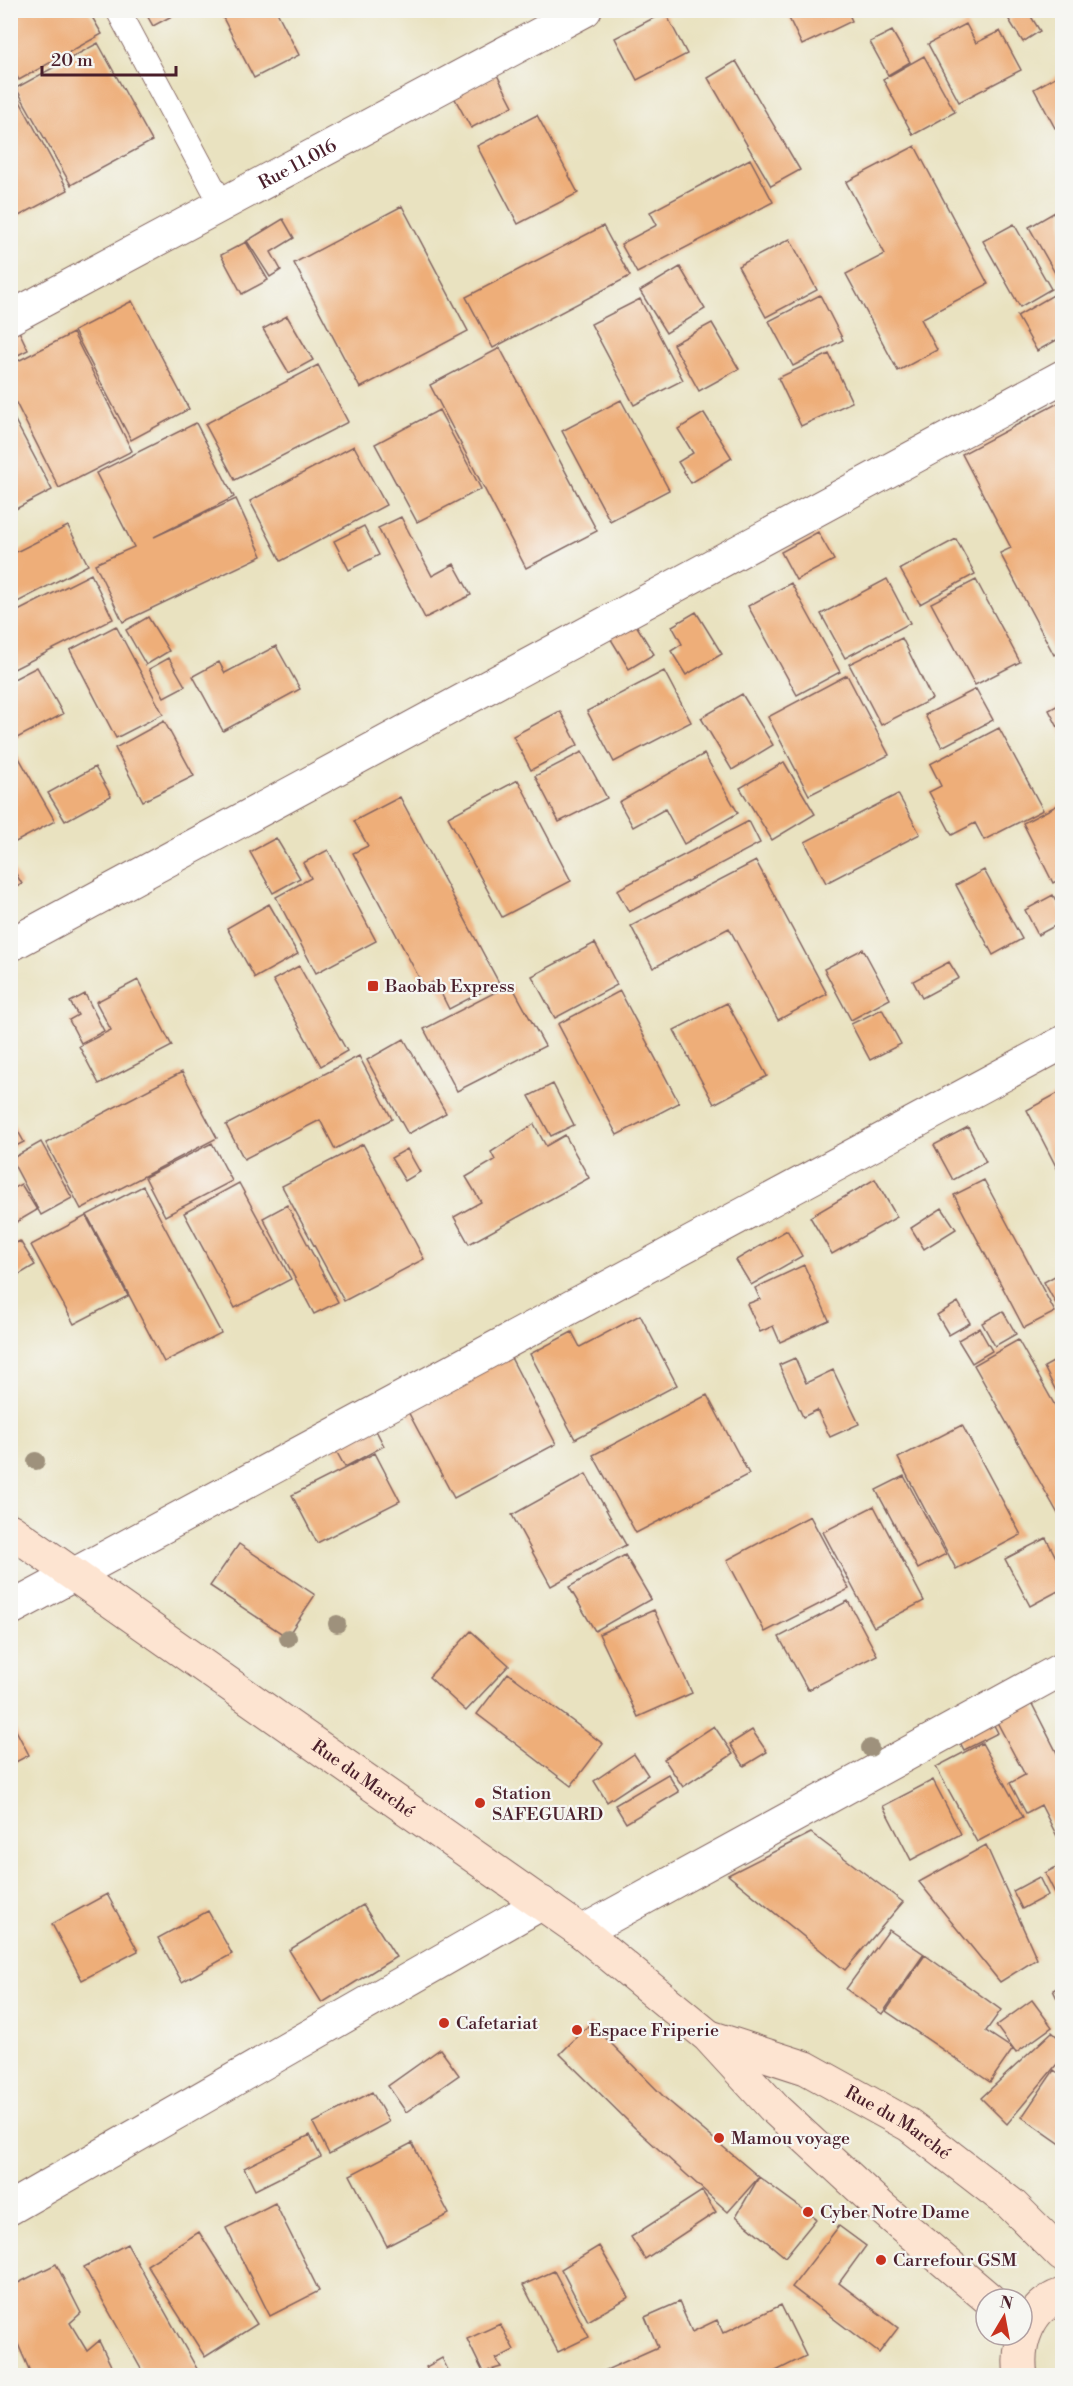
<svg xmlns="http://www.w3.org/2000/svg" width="1073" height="2386" font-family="'Libre Bodoni',serif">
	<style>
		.building { fill: #eeae79 }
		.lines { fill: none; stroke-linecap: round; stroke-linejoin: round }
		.service-casing { stroke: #82635f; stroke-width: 26 }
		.minor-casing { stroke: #82635f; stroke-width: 35 }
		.secondary-casing { stroke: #82635f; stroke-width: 35 }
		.service { stroke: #fff; stroke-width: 24 }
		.minor { stroke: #fff; stroke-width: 33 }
		.secondary { stroke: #fde4d1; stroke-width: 33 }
		.tree { fill: #9e917b }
		.poi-dot { fill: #c8321e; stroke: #f6f6f2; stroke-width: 2 }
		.labels { text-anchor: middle; stroke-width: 4.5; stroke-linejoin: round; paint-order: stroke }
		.street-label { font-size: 18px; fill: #4a1f2b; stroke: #f6f6f2 }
		.poi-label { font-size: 18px; fill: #4a1f2b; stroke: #f6f6f2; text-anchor: start }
	</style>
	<rect width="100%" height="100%" fill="#f6f6f2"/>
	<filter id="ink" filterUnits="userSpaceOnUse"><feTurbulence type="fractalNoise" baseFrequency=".0167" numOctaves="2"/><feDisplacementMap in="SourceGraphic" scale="12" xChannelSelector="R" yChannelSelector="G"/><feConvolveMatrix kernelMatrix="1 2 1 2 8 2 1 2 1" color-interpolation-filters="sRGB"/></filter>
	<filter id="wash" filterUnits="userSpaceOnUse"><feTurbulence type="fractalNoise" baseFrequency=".008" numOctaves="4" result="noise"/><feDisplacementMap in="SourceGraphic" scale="24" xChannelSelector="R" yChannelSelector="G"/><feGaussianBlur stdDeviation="1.35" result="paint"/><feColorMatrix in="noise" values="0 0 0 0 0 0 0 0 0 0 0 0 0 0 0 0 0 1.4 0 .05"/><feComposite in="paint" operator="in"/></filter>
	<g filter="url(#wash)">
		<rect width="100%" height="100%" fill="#e9e2c0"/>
		<g id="blocks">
			<path class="building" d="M10 10H88L102 34 19 80 10 64Z
				M144 10H183L153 26Z
				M219 10H276L299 55 254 78Z
				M785 10H847L852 21 802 45Z
				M1024 10H1027L1040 31 1023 42 1009 20Z
				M665 12 687 54 637 80 615 38Z
				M966 24 976 43 1000 31 1021 70 959 102 928 44Z
				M892 31 910 62 888 75 870 42Z
				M98 43 152 141 71 185 16 88Z
				M924 56 955 112 913 135 883 79Z
				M736 61 800 170 771 186 708 78Z
				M1062 73V124L1055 128 1034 89Z
				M497 75 513 106 471 128 454 97Z
				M10 83 68 190 17 217 10 204Z
				M537 115 578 193 518 224 477 146Z
				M915 146 988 284 921 319 937 350 898 371 846 274 885 254 846 182Z
				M750 159 773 202 637 273 621 244 657 225 650 212Z
				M402 206 468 331 360 388 294 263Z
				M1062 208V278L1059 280 1029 227Z
				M283 219 294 238 271 252 281 270 270 277 247 241Z
				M1014 224 1051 289 1020 307 983 241Z
				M603 226 630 276 493 348 466 297Z
				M790 239 817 290 766 317 738 266Z
				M246 242 268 280 242 294 221 255Z
				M680 267 705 309 666 333 640 291Z
				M1055 294 1062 307V337L1037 351 1017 316Z
				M820 295 843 340 793 366 769 321Z
				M640 299 683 380 634 405 591 324Z
				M132 301 189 409 131 440 74 331Z
				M287 316 313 360 289 373 263 329Z
				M712 323 739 369 699 391 673 344Z
				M18 329 28 350 10 359V332Z
				M73 333 132 451 59 488 10 391V365Z
				M500 348 597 531 526 568 430 385Z
				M829 354 852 402 801 426 778 378Z
				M318 365 348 422 235 480 205 424Z
				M621 400 669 490 610 521 562 431Z
				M1062 401V650L1054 655 1000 553 1011 548 962 454Z
				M439 410 481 489 417 522 375 444Z
				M10 411 52 490 10 512Z
				M704 413 732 458 691 483 678 462 693 453 678 429Z
				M196 423 234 497 154 537 236 499 262 556 123 622 95 564 134 547 96 473Z
				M354 446 386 505 281 561 250 501Z
				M401 517 432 576 454 564 471 595 425 618 378 528Z
				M68 526 88 565 10 606V555Z
				M364 526 379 555 349 570 334 541Z
				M818 532 834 560 796 580 781 552Z
				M956 539 975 574 920 604 900 569Z
				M91 574 113 619 10 671V615Z
				M887 579 910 623 845 658 821 614Z
				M976 580 1020 662 975 685 931 603Z
				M791 583 840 672 797 695 748 606Z
				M696 612 722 654 686 675 671 651 682 644 672 626Z
				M148 617 169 651 146 665 126 630Z
				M633 620 654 654 629 669 609 636Z
				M116 626 163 714 116 738 70 650Z
				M902 638 932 699 881 725 849 664Z
				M276 646 300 689 223 731 193 676 219 662 225 673Z
				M169 658 185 686 164 697 149 669Z
				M37 667 63 714 17 738 10 725V681Z
				M664 671 691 722 614 762 587 711Z
				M847 675 889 755 809 795 768 717Z
				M976 689 993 720 942 747 925 715Z
				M742 694 773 745 732 770 701 718Z
				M1062 703V735L1049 710Z
				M560 711 578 745 531 770 513 736Z
				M164 721 194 776 143 801 115 748Z
				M999 728 1043 810 984 840 975 823 952 835 929 792 941 786 930 764Z
				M10 742 55 821 10 845Z
				M582 752 607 798 559 822 535 776Z
				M704 754 738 813 684 844 665 809 633 827 619 802Z
				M784 762 815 814 772 840 740 788Z
				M95 767 111 796 65 821 48 793Z
				M518 780 571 881 502 917 448 817Z
				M898 794 920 834 826 883 805 842Z
				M400 797 499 983 449 1009 435 981 424 987 353 853 368 846 354 821Z
				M1062 803V878L1053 883 1023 823Z
				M749 821 760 843 629 912 617 890Z
				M276 838 300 878 273 893 250 852Z
				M328 850 376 941 316 973 276 897 311 878 303 863Z
				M756 861 827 994 778 1020 729 928 653 968 631 926Z
				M10 864 22 884 10 891Z
				M984 870 1022 939 993 955 956 885Z
				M1053 895 1062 913V922L1038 935 1025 910Z
				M269 904 298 954 255 978 227 928Z
				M595 943 617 985 555 1018 532 976Z
				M863 949 890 999 851 1020 824 969Z
				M949 962 959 978 922 998 913 981Z
				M299 966 347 1051 321 1066 273 980Z
				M138 980 172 1046 99 1084 79 1046 111 1030 96 1002Z
				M511 984 545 1046 457 1091 424 1029Z
				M620 991 679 1103 617 1135 558 1024Z
				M85 994 104 1031 81 1043 69 1020 78 1015 70 1002Z
				M727 1003 767 1076 714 1104 674 1030Z
				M882 1009 901 1044 870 1060 851 1024Z
				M404 1039 446 1113 408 1134 367 1060Z
				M359 1056 392 1119 335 1149 320 1120 244 1159 226 1125Z
				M182 1072 217 1138 81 1209 46 1143Z
				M553 1084 574 1125 551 1136 529 1096Z
				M1062 1091V1178L1027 1110Z
				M10 1117 24 1142 10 1149Z
				M534 1124 546 1146 565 1135 589 1178 469 1244 454 1217 481 1202 466 1177 495 1160 491 1152Z
				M968 1127 986 1162 953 1180 934 1145Z
				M41 1142 72 1198 41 1215 11 1159Z
				M212 1143 232 1181 165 1216 145 1177Z
				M363 1144 424 1259 344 1301 282 1186Z
				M407 1149 420 1172 405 1181 391 1158Z
				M875 1179 897 1217 832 1254 810 1217Z
				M984 1180 1055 1312 1024 1328 954 1195Z
				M239 1183 291 1279 235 1308 184 1213Z
				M21 1184 37 1210 10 1226V1190Z
				M143 1186 221 1333 164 1362 87 1215Z
				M287 1205 338 1302 314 1314 263 1218Z
				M942 1208 956 1229 924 1249 911 1228Z
				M86 1216 128 1296 74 1324 31 1245Z
				M787 1230 802 1256 751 1285 736 1260Z
				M20 1241 35 1265 10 1280V1246Z
				M804 1265 829 1320 780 1342 773 1326 760 1332 747 1304 760 1299 755 1288Z
				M1062 1272V1309L1060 1311 1044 1282Z
				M958 1302 970 1323 949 1335 937 1315Z
				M1003 1311 1016 1334 995 1346 982 1323Z
				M640 1315 677 1385 575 1439 530 1354 572 1332 580 1347Z
				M979 1328 992 1351 972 1363 958 1340Z
				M1018 1340 1062 1418V1521L974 1365Z
				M507 1350 556 1444 454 1498 404 1404Z
				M1062 1357V1403L1044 1367Z
				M795 1358 806 1383 833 1370 859 1424 830 1437 817 1410 803 1417 779 1365Z
				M707 1395 749 1474 636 1533 593 1455Z
				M369 1417 384 1446 345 1467 329 1438Z
				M962 1425 1021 1535 956 1569 898 1458Z
				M375 1453 400 1501 317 1543 292 1495Z
				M586 1474 626 1545 551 1586 512 1515Z
				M904 1476 946 1554 918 1569 876 1490Z
				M874 1506 924 1601 874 1627 823 1532Z
				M810 1516 849 1589 765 1632 727 1560Z
				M1046 1538 1062 1569V1589L1030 1606 1005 1559Z
				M239 1544 315 1595 287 1637 210 1586Z
				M625 1555 651 1599 595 1631 569 1587Z
				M848 1601 877 1655 808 1690 779 1637Z
				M654 1610 692 1693 638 1717 599 1634Z
				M471 1631 509 1665 466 1711 429 1677Z
				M508 1673 603 1744 571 1786 477 1714Z
				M1032 1704 1062 1763V1846L1041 1805 1026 1813 1010 1783 1025 1775 997 1722Z
				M984 1706 998 1733 964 1750 951 1725Z
				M10 1719 29 1755 10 1765Z
				M714 1726 733 1754 683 1787 664 1759Z
				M752 1730 767 1752 744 1766 730 1744Z
				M982 1743 1023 1817 977 1842 936 1767Z
				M634 1754 648 1775 607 1802 594 1781Z
				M668 1774 679 1792 626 1823 615 1805Z
				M933 1780 961 1834 911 1860 883 1806Z
				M811 1833 903 1902 845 1970 728 1875Z
				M986 1845 1037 1959 1000 1982 919 1882Z
				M1062 1864V1907L1045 1873Z
				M1039 1877 1048 1895 1022 1909 1013 1891Z
				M107 1894 138 1951 82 1980 52 1924Z
				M363 1905 396 1957 322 2003 289 1950Z
				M208 1911 232 1954 182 1982 158 1938Z
				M889 1930 924 1954 882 2014 846 1989Z
				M925 1955 1001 2010 986 2031 1013 2049 990 2082 886 2011Z
				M1062 1985V2009L1053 1990Z
				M1032 2000 1052 2027 1016 2053 996 2026Z
				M591 2023 665 2098 759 2177 816 2219 785 2257 736 2216 759 2177 728 2212 635 2128 560 2054Z
				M1052 2032 1062 2041V2058L1007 2124 981 2098Z
				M440 2049 459 2075 406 2112 388 2086Z
				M1054 2070 1062 2076V2145L1022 2117Z
				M372 2092 389 2122 329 2154 313 2123Z
				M310 2135 321 2157 255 2190 244 2168Z
				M412 2143 449 2214 387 2246 350 2175Z
				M702 2191 716 2212 645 2259 631 2237Z
				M275 2203 319 2291 270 2316 226 2228Z
				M839 2226 866 2246 839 2283 898 2328 879 2353 792 2287Z
				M199 2232 257 2324 205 2357 147 2265Z
				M127 2244 201 2376H145L84 2267Z
				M599 2246 629 2297 588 2321 561 2269Z
				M56 2264 81 2313 70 2323 87 2351 99 2341 116 2376H32L13 2333 10 2334V2287Z
				M554 2271 589 2337 558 2352 523 2285Z
				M679 2302 692 2332 717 2320 723 2333 781 2305 806 2356 766 2376H609L606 2370 658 2347 645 2317Z
				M500 2324 514 2350 496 2359 501 2367 483 2372 467 2339Z
				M442 2358 451 2376H431L426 2367Z"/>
		</g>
	</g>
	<g filter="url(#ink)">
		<use href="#blocks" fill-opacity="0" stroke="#82635f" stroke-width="1.5"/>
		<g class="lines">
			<defs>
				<path id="service" d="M118 10 222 205"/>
				<g id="minor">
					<path id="s1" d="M10 318 585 10"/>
					<path d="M10 945 1062 377"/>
					<path d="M10 1609 1062 1043"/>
					<path d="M582 1932 1062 1669"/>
					<path d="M10 2208 542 1903"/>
				</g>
				<g id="secondary">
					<path id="s2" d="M10 1530 582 1932 708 2036 775 2109 883 2209 989 2299"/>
					<path id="s3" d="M710 2037 806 2068 909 2125 1011 2204 1062 2255"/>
					<path d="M1021 2376C1016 2344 1029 2306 1062 2295"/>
				</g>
			</defs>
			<use href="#service" class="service-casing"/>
			<use href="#minor" class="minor-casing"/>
			<use href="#secondary" class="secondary-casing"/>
			<use href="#service" class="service"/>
			<use href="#minor" class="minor"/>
			<use href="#secondary" class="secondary"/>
		</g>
		<g class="tree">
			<circle cx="36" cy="1461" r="9"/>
			<circle cx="337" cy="1624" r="9"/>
			<circle cx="288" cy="1638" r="9"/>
			<circle cx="870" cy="1748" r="9"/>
		</g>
	</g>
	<g class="poi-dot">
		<rect x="367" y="980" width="12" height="12" rx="3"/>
		<circle cx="480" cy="1803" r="6"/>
		<circle cx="444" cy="2023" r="6"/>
		<circle cx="577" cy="2030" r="6"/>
		<circle cx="719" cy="2138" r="6"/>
		<circle cx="808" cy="2212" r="6"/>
		<circle cx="881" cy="2260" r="6"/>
	</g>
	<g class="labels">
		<g class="street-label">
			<text dy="6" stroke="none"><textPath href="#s1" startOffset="326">Rue 11.016</textPath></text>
			<text dy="6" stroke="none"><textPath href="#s2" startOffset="432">Rue du Marché</textPath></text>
			<text dy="6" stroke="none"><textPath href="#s3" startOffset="208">Rue du Marché</textPath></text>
		</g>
		<g class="poi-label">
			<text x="385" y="992">Baobab Express</text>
			<text x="492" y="1799">Station<tspan x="492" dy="21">SAFEGUARD</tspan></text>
			<text x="456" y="2029">Cafetariat</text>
			<text x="589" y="2036">Espace Friperie</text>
			<text x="731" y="2144">Mamou voyage</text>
			<text x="820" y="2218">Cyber Notre Dame</text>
			<text x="893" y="2266">Carrefour GSM</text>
		</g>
	</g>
	<rect width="1073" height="2386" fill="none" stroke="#f6f6f2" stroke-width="36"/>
	<g transform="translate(1004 2317) rotate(10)"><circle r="28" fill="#f6f6f2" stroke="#b1a0a2" stroke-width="1.5"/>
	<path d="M0-4.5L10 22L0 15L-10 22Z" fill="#c8321e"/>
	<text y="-9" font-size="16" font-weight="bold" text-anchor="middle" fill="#4a1f2b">N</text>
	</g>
	<path d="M42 66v9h134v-9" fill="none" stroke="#4a1f2b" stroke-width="3"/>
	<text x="51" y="66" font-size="18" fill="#4a1f2b" stroke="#f6f6f2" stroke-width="4.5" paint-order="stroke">20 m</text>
</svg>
